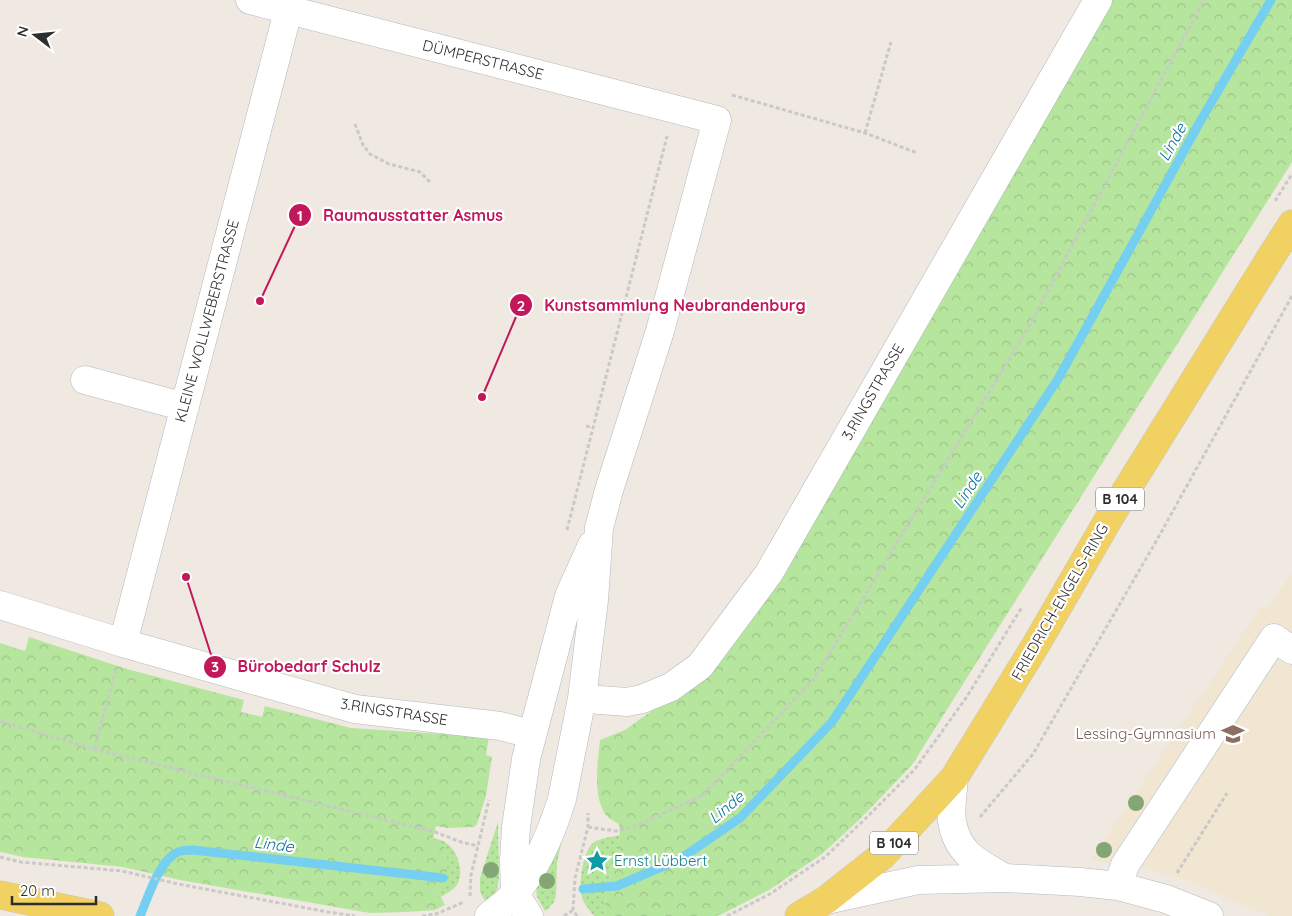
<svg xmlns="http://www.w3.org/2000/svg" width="1292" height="916" font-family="Quicksand,sans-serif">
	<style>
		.education { fill: #f0e6d1 }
		.grass { fill: url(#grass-dots) }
		.forest { fill: url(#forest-crowns) }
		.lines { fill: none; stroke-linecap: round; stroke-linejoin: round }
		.stream { stroke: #75cff0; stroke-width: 9 }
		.minor-casing { stroke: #b4b7c1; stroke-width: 29 }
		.major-casing { stroke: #c9c9c9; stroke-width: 29 }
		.path { stroke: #c9c9c9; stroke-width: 3; stroke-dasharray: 4 2.5; stroke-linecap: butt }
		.minor { stroke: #fff; stroke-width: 28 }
		.major { stroke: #f2d163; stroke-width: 28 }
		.tree { fill: #84a574 }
		.labels { text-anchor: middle; stroke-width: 4.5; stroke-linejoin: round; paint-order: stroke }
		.shield { fill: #fff; stroke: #6d6d6d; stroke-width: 1 }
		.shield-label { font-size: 14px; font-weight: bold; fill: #2e2e2e }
		.street-label { font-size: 15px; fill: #2e2e2e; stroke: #fff }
		.education-label { font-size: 15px; fill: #785e54; stroke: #fff; text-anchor: end }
		.culture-label { font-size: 15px; fill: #0d838f; stroke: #fff; text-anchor: start }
		.water-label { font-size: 16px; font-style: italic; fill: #0d6fa3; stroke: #fff }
		.leader { fill: none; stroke: #c2185b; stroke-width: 2 }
		.callout-dot { fill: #c2185b; stroke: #fff; stroke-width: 2 }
		.mark-label { font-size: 15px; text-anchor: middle; font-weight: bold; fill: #fff }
		.callout-label { font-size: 16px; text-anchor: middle; font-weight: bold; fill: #c2185b; stroke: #fff; stroke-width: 4.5; stroke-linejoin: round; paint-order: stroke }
	</style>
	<defs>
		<pattern id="grass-dots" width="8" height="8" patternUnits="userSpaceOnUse" patternTransform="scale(1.25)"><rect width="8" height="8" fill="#b6e59e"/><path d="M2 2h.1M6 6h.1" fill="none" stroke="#9dc588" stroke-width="1.8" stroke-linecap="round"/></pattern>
		<pattern id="forest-crowns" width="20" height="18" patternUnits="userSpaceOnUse" patternTransform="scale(1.25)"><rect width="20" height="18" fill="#b6e59e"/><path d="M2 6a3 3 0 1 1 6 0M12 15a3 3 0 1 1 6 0" fill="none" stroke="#9dc588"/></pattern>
	</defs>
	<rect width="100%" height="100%" fill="#efe9e1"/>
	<path class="education" d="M1292 573V916H1269L1189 881 1140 867 1091 860 1261 606 1267 609Z"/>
	<path class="grass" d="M567 816 557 863 556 895 554 902 549 908 545 911 537 897 536 888Z
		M498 822 499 879 497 889 493 897 487 904 480 892V878Z
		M620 835 606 894 604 916H594C590 911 585 905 583 900 577 888 583 851 593 843 600 838 611 837 620 835Z
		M433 838C437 839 442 840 445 842 457 849 465 872 457 885 453 890 447 893 441 897L437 894Z"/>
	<path class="forest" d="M1106 0H1292V162L912 765 859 820 822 854 769 890 722 914 716 916H604L606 894 620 835 619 824C614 821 609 819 606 815 592 796 598 762 600 740L625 730 706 672Z
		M29 637 127 669 244 700 241 712 262 717 265 706 351 728 489 737 486 755 492 757 486 796 477 824 474 827 447 828 436 826 433 838C437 840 441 842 443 845 451 856 448 886 437 894L441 897 445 905 435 910 407 912 370 913 180 880 123 867 23 857 0 852V643L25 651Z"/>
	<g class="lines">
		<path class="stream" d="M583 889 617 886 680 859 740 818 832 722 1058 379 1201 120 1271 0
			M140 916C148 898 159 860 178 852 182 850 188 850 193 850L443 878"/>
		<defs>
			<path id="minor" d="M250 0 717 120 660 331 609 490 599 528 594 600 582 698 562 799C552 831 538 867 515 893 508 902 497 909 489 916
				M85 380 185 407
				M0 605 123 643 355 709 500 726 531 734
				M123 643 291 0
				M582 698 600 700 627 702 642 699 671 687 700 666 769 573 1098 0
				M954 778C953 790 950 810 952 821 957 854 979 863 1005 878
				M1118 886 1125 865 1274 638 1292 650
				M826 900 918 880 1005 878 1080 882 1118 886 1166 899 1209 916
				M529 916 515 894 514 860 516 827 526 759 569 596 592 545"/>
			<path id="major" d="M0 895 100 916
				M799 916 826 900 883 855 954 778 1034 648 1111 515 1269 260 1292 224"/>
		</defs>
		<use href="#minor" class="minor-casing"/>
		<use href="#major" class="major-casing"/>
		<path class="path" d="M732 95 865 133 917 153
			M355 124 363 145 370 154 389 164 420 172 432 184
			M865 133 891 42
			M1275 201 1292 174
			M586 426 593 428
			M567 530 667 136
			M0 721 94 749 435 832 461 842 478 846
			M94 749 116 670
			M980 817 1033 754 1158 538 1292 296
			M588 827 616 831 630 828 702 796 814 679 1028 328 1204 0
			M0 857 21 862 122 871 178 884 328 912 355 916
			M1177 873 1227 793
			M470 896 471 875 489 800
			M422 916 436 914 464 902
			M564 916 573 910
			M577 916 573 910 575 878 588 827V813
			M727 916 770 894 825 857 863 821 915 769 966 698 1022 607"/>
		<use href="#minor" class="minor"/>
		<use href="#major" class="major"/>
	</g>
	<g class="tree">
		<circle cx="1136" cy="803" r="8"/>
		<circle cx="1104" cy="850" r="8"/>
		<circle cx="491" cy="870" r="8"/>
		<circle cx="547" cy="881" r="8"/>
	</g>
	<defs>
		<symbol id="school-bare" viewBox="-9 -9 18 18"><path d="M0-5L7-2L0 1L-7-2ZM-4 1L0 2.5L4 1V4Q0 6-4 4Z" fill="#8d6e63" stroke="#fff" stroke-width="2.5" paint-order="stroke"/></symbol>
		<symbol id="sight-bare" viewBox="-9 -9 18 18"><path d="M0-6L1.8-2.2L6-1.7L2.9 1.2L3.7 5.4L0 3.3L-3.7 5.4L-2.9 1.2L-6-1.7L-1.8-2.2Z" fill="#0f9aa8" stroke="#fff" stroke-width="2.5" paint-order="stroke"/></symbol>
	</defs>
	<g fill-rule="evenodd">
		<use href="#school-bare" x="1217" y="718" width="32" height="32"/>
		<use href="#sight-bare" x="581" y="845" width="32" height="32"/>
	</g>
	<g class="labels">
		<g class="shield">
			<rect x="1096" y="487.5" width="48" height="23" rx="4"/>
			<rect x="870" y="831.5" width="48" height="23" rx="4"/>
		</g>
		<g class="shield-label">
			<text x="1120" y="504">B 104</text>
			<text x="894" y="848">B 104</text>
		</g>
		<g class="street-label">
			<text transform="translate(483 60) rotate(14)" y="5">DÜMPERSTRASSE</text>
			<text transform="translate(207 321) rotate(-75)" y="5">KLEINE WOLLWEBERSTRASSE</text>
			<text transform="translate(873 392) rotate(-60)" y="5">3.RINGSTRASSE</text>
			<text transform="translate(1060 602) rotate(-60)" y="5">FRIEDRICH-ENGELS-RING</text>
			<text transform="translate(394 712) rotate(9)" y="5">3.RINGSTRASSE</text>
		</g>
		<g class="education-label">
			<text x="1216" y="739">Lessing-Gymnasium</text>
		</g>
		<g class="culture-label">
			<text x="614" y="866">Ernst Lübbert</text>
		</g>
		<g class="water-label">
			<text transform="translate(1172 142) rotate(-61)" y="6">Linde</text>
			<text transform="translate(967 490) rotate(-57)" y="6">Linde</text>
			<text transform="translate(726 807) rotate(-40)" y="6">Linde</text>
			<text transform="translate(274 844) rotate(7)" y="6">Linde</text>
		</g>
	</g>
	<path class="leader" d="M260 301L300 215M482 397L521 305M186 577L215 667"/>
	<g class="callout-dot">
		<circle cx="260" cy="301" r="5"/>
		<circle cx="482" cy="397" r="5"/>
		<circle cx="186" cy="577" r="5"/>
		<circle cx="300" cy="215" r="12"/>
		<circle cx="521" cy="305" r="12"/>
		<circle cx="215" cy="667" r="12"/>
	</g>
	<g class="mark-label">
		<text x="300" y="221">1</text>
		<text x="521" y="311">2</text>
		<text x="215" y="672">3</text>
	</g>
	<g class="callout-label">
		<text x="413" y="221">Raumausstatter Asmus</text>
		<text x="675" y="311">Kunstsammlung Neubrandenburg</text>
		<text x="309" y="672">Bürobedarf Schulz</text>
	</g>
	<g transform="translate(35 35) rotate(286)" stroke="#ffffff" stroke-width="4" paint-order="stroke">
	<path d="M0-4L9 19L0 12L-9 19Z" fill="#2e2e2e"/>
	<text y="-8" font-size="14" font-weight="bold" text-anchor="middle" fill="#2e2e2e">N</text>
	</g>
	<path d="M12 896v8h84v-8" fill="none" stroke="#2e2e2e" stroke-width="2.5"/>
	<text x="20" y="896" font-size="15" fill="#2e2e2e" stroke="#ffffff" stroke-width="4" paint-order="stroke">20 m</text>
</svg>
